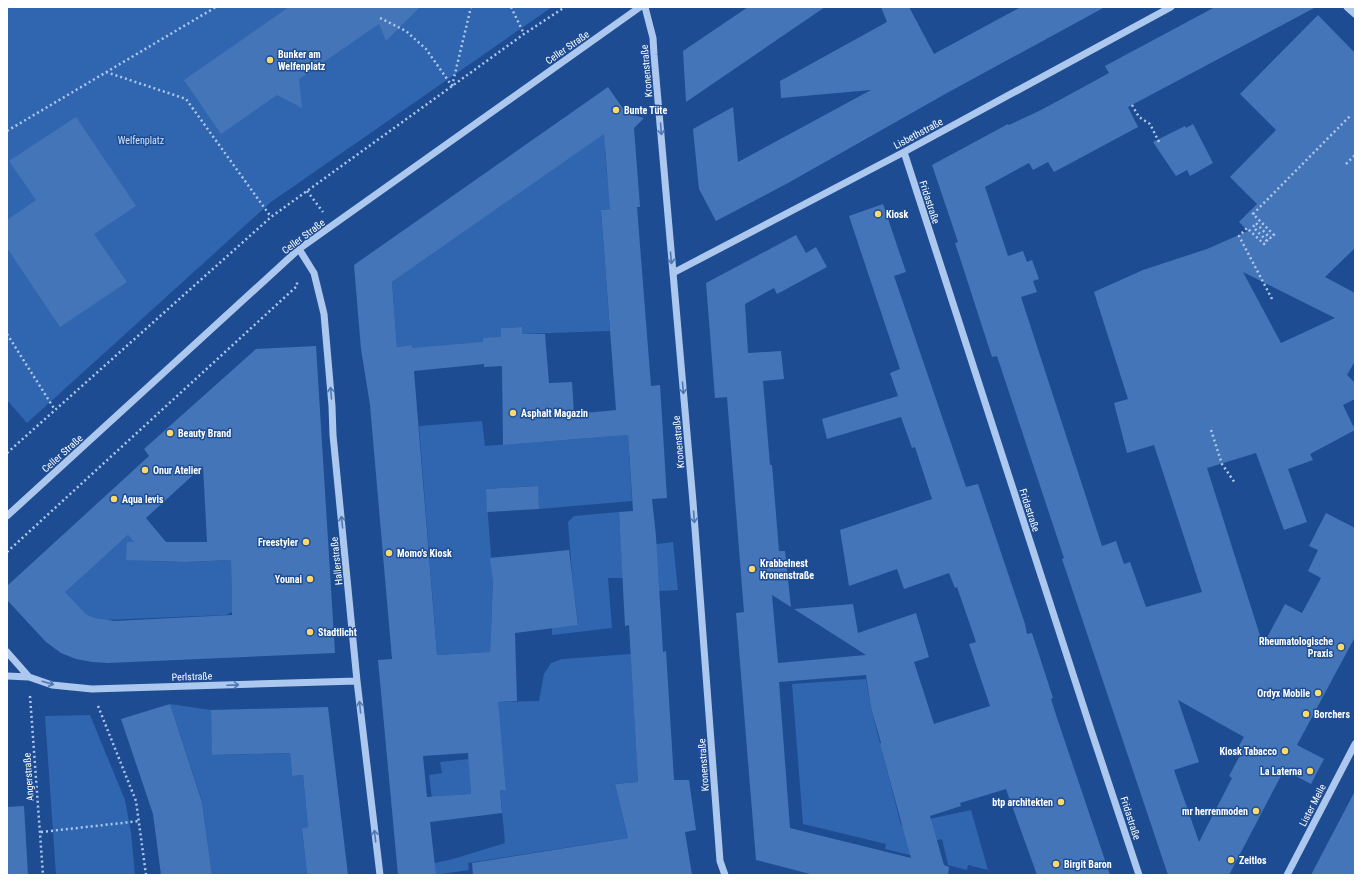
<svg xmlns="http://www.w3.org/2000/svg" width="1362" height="882" font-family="'Roboto Condensed',sans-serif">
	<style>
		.green { fill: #3065af }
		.building { fill: #4575b9; fill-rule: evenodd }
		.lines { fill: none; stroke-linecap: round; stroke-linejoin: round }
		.path { stroke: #adc8ee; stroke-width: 2.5; stroke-dasharray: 2 3; stroke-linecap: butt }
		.minor { stroke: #adc8ee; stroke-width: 7 }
		.oneway { stroke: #4f77b2 }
		.poi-dot { fill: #fdd96c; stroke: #1d4c92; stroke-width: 1.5 }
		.labels { text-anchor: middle; stroke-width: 3; stroke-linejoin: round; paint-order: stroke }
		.street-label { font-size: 10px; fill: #fff; stroke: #1d4c92 }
		.poi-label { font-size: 10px; font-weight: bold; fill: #fff; stroke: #1d4c92; text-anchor: start }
		.park-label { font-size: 10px; fill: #d3e4fa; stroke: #1d4c92 }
	</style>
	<rect width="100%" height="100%" fill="#1d4c92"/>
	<path class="green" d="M7 7H552L271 202 27 423 7 400Z
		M609 130 605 147 607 174 616 208 601 210 610 331 522 334V327L501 328V337L483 344 412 349V345L397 347 392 282Z
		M482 421 485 446 628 435 632 501 539 509 537 486 486 489 493 582 490 652 437 655 419 426Z
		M619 512 623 578H608L612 628 552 635V628L578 624 572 574 568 522 574 516Z
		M128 535 152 561 188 562 231 560 232 612 226 615 105 620 95 618 86 614 64 592Z
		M673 542 678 590 659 591 656 544Z
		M631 654 638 782 615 784 628 838 468 863 469 870 435 875 413 868 453 859 505 843 500 790H506L501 739 493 702 539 701 544 674 551 663 562 659Z
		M866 679 871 708 901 825 971 810 988 870 968 865 967 870 948 865 942 839 911 846 910 855 885 849 886 844 803 824 792 684Z
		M170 704 211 710 213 755 290 753 292 776 303 775 308 827 302 828 307 875H212L202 801Z
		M90 715 125 800 131 832 135 875H56L45 716Z
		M469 759 471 794 432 799 429 775 442 773 440 762Z"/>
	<path class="building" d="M289 7H420L386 41 379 24 299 79 302 108 277 95 221 134 184 80Z
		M748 7H825L686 102 683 51Z
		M881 7H909L934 54 1021 7H1105L947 93 788 183 716 221 699 189 693 129 733 107 738 162 871 90 781 98 780 81 887 22Z
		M1215 7H1316L1128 107 1138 127 1054 172 1048 162 1033 170 1029 163 985 187 1008 256 1023 251 1027 262 1032 260 1039 279 1033 281 1037 292 1021 297 1102 546 1116 541 1124 564 1130 562 1146 607 1202 592 1154 445 1127 453 1114 403 1128 399 1094 292 1143 270 1207 249 1248 231 1239 222 1257 204 1230 177 1276 130 1240 94 1318 15 1355 53V248L1325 277 1355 293V361L1347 375 1355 383V399L1343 405 1355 430 1310 454 1313 460 1288 469 1307 522 1284 530 1256 453 1207 468 1263 645 1285 604 1302 613 1321 578 1308 571 1318 550 1309 546 1326 513 1355 528V637L1297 745 1324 759 1311 784 1284 770 1229 875H1168L1062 559 1064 558 997 356 992 357 959 255 955 243 958 242 932 165 1008 124 1009 125 1041 110 1078 90 1109 73 1105 66ZM1243 272 1335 318 1281 343ZM1178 700 1244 737 1236 751 1244 748 1229 776 1232 778 1199 842 1174 770 1199 762Z
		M608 87 626 113 644 118 634 128 640 207H637L651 386 660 385 667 498 652 499 656 536 663 652 666 651 674 780H689L696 830 685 832 692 875H473L472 863 628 838 615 784 638 782 629 625 625 626 619 512 633 511 628 435 503 445 502 366 484 367V364L414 371 437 655 490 652 493 582 490 558 569 550 578 625 515 633 517 701 498 702 506 790H500L502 813 430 822 436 875H398L378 660 392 659 370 405 361 349 354 265ZM604 134 610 209 601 210 616 410 574 414 572 382 549 383 545 334H522V327L501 328V337L483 338V342L412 348V345L397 347 392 282ZM468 753 471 794 427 797 423 756Z
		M76 117 136 206 94 234 127 282 60 327 7 248V220L36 200 9 161Z
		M1193 124 1213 163 1190 176 1187 170 1176 176 1153 142 1185 126 1186 128Z
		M883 204 906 272 894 276 966 487 978 484 1025 624 1027 634 1032 633 1053 698 1051 699 1057 718 1110 875H1037L1006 789 960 803 961 806 930 816 944 865 949 867 948 875H814L756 860 736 613 744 612 727 397 715 398 706 283 796 235 806 253 816 247 827 267 777 294 774 288 745 304 748 353 781 351 784 379 763 381 770 465H772L779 551H785L791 607 772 595 778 663 866 655 794 609 853 604 858 633 916 613 929 657 914 662 934 724 990 706 969 644 976 642 957 587 955 588 949 573 904 589 897 569 849 586 840 530 932 499 915 447 912 448 901 417 827 439 822 419 898 396 890 373 900 369 849 216ZM866 675 871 708 881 743 880 744 911 858 790 828 779 682Z
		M316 346 335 653 108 663 92 662 76 659 61 653 46 642 7 600V586L149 456 144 449 256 349ZM203 466 207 542H166L146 518ZM128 535 134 542H127L126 560 186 562 231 560 232 615 114 621 95 618 86 614 65 592Z
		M538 486 539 509 487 512 486 489Z
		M170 704 202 802 212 875H161L153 814 121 719Z
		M328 707 348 875H307L302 828 308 827 303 775 292 776 290 753 212 755 211 710Z
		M1355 791V875H1311Z
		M24 806 28 875H7V807Z"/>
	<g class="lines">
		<path class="path" d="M511 7 524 34
			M380 18 406 31 426 49 452 86
			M106 72 186 99 271 217
			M452 86 471 7
			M1132 105 1139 117 1150 124 1159 142
			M7 131 216 7
			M1346 164 1355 155
			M307 191 323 212
			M1272 299 1239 236 1247 228 1264 244 1267 241 1253 227 1256 223 1270 238 1274 235 1253 214 1350 116
			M7 334 55 410
			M1211 430 1222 464 1235 483
			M7 453 271 217 524 34 565 7
			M7 552 297 286V282
			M30 696 43 875
			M98 706 136 801 146 875
			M41 832 140 821"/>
		<path class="minor" d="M645 7 653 38 654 55 693 502 720 861 725 875
			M1347 7 1355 14
			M904 152 1092 733 1139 875
			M299 249 314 273 324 314 332 406 333 435 357 681 380 875
			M673 273 904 152 1171 7
			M7 516 299 249 640 7
			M7 652 29 677 52 685 92 689 357 681
			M7 676 29 677
			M1287 875 1355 744"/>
	</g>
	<defs><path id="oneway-shaft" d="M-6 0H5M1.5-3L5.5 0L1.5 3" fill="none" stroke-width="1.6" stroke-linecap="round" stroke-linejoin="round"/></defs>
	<g class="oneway">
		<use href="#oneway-shaft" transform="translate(661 129) rotate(85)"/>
		<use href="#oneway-shaft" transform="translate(671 258) rotate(85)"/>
		<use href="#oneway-shaft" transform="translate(683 388) rotate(85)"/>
		<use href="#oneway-shaft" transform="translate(331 393) rotate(-95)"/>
		<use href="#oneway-shaft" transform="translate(694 517) rotate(86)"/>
		<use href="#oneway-shaft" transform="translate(342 522) rotate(-96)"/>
		<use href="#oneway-shaft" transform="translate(48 683) rotate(16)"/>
		<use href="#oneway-shaft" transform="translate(233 685) rotate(-2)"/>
		<use href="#oneway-shaft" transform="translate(360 707) rotate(-96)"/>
		<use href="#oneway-shaft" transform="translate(375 836) rotate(-97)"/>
	</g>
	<g class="poi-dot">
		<circle cx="270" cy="60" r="4"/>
		<circle cx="616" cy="110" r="4"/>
		<circle cx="878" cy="214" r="4"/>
		<circle cx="513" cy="413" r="4"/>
		<circle cx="170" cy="433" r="4"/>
		<circle cx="145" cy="470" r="4"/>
		<circle cx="114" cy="499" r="4"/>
		<circle cx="306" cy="542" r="4"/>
		<circle cx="389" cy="553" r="4"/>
		<circle cx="752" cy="569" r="4"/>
		<circle cx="310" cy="579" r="4"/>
		<circle cx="310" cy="632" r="4"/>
		<circle cx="1341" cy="647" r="4"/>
		<circle cx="1318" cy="693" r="4"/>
		<circle cx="1306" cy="714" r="4"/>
		<circle cx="1285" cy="751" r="4"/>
		<circle cx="1310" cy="771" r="4"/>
		<circle cx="1061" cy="802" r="4"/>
		<circle cx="1256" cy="811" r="4"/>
		<circle cx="1231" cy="860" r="4"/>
		<circle cx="1056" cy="864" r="4"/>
	</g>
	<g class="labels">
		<g class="street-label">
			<text transform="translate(567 47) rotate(-35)" y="4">Celler Straße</text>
			<text transform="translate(646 71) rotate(-95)" y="4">Kronenstraße</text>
			<text transform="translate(918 133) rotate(-28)" y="4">Lisbethstraße</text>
			<text transform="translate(930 202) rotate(72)" y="4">Fridastraße</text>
			<text transform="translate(303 236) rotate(-37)" y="4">Celler Straße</text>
			<text transform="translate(678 442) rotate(-95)" y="4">Kronenstraße</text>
			<text transform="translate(62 453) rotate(-42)" y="4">Celler Straße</text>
			<text transform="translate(1030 510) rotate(72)" y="4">Fridastraße</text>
			<text transform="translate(336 561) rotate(-96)" y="4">Hallerstraße</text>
			<text transform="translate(192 676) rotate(-2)" y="4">Perlstraße</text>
			<text transform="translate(703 765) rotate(-94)" y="4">Kronenstraße</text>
			<text transform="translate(28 777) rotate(-94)" y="4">Angerstraße</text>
			<text transform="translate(1312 805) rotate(-63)" y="4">Lister Meile</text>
			<text transform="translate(1131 818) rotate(72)" y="4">Fridastraße</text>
		</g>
		<g class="poi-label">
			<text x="278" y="58">Bunker am<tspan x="278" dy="12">Welfenplatz</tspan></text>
			<text x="624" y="114">Bunte Tüte</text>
			<text x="886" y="218">Kiosk</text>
			<text x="521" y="417">Asphalt Magazin</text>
			<text x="178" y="437">Beauty Brand</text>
			<text x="153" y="474">Onur Atelier</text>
			<text x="122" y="503">Aqua levis</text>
			<text x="298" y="546" text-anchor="end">Freestyler</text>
			<text x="397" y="557">Momo's Kiosk</text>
			<text x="760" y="567">Krabbelnest<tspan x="760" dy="12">Kronenstraße</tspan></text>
			<text x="302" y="583" text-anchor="end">Younai</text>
			<text x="318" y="636">Stadtlicht</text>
			<text x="1333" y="645" text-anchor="end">Rheumatologische<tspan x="1333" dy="12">Praxis</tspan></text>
			<text x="1310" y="697" text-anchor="end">Ordyx Mobile</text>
			<text x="1314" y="718">Borchers</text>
			<text x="1277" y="755" text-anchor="end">Kiosk Tabacco</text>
			<text x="1302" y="775" text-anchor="end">La Laterna</text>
			<text x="1053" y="806" text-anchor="end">btp architekten</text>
			<text x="1248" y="815" text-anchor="end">mr herrenmoden</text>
			<text x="1239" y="864">Zeitlos</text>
			<text x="1064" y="868">Birgit Baron</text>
		</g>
		<g class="park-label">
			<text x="141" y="144">Welfenplatz</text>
		</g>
	</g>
	<rect width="1362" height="882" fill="none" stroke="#ffffff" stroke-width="16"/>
</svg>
